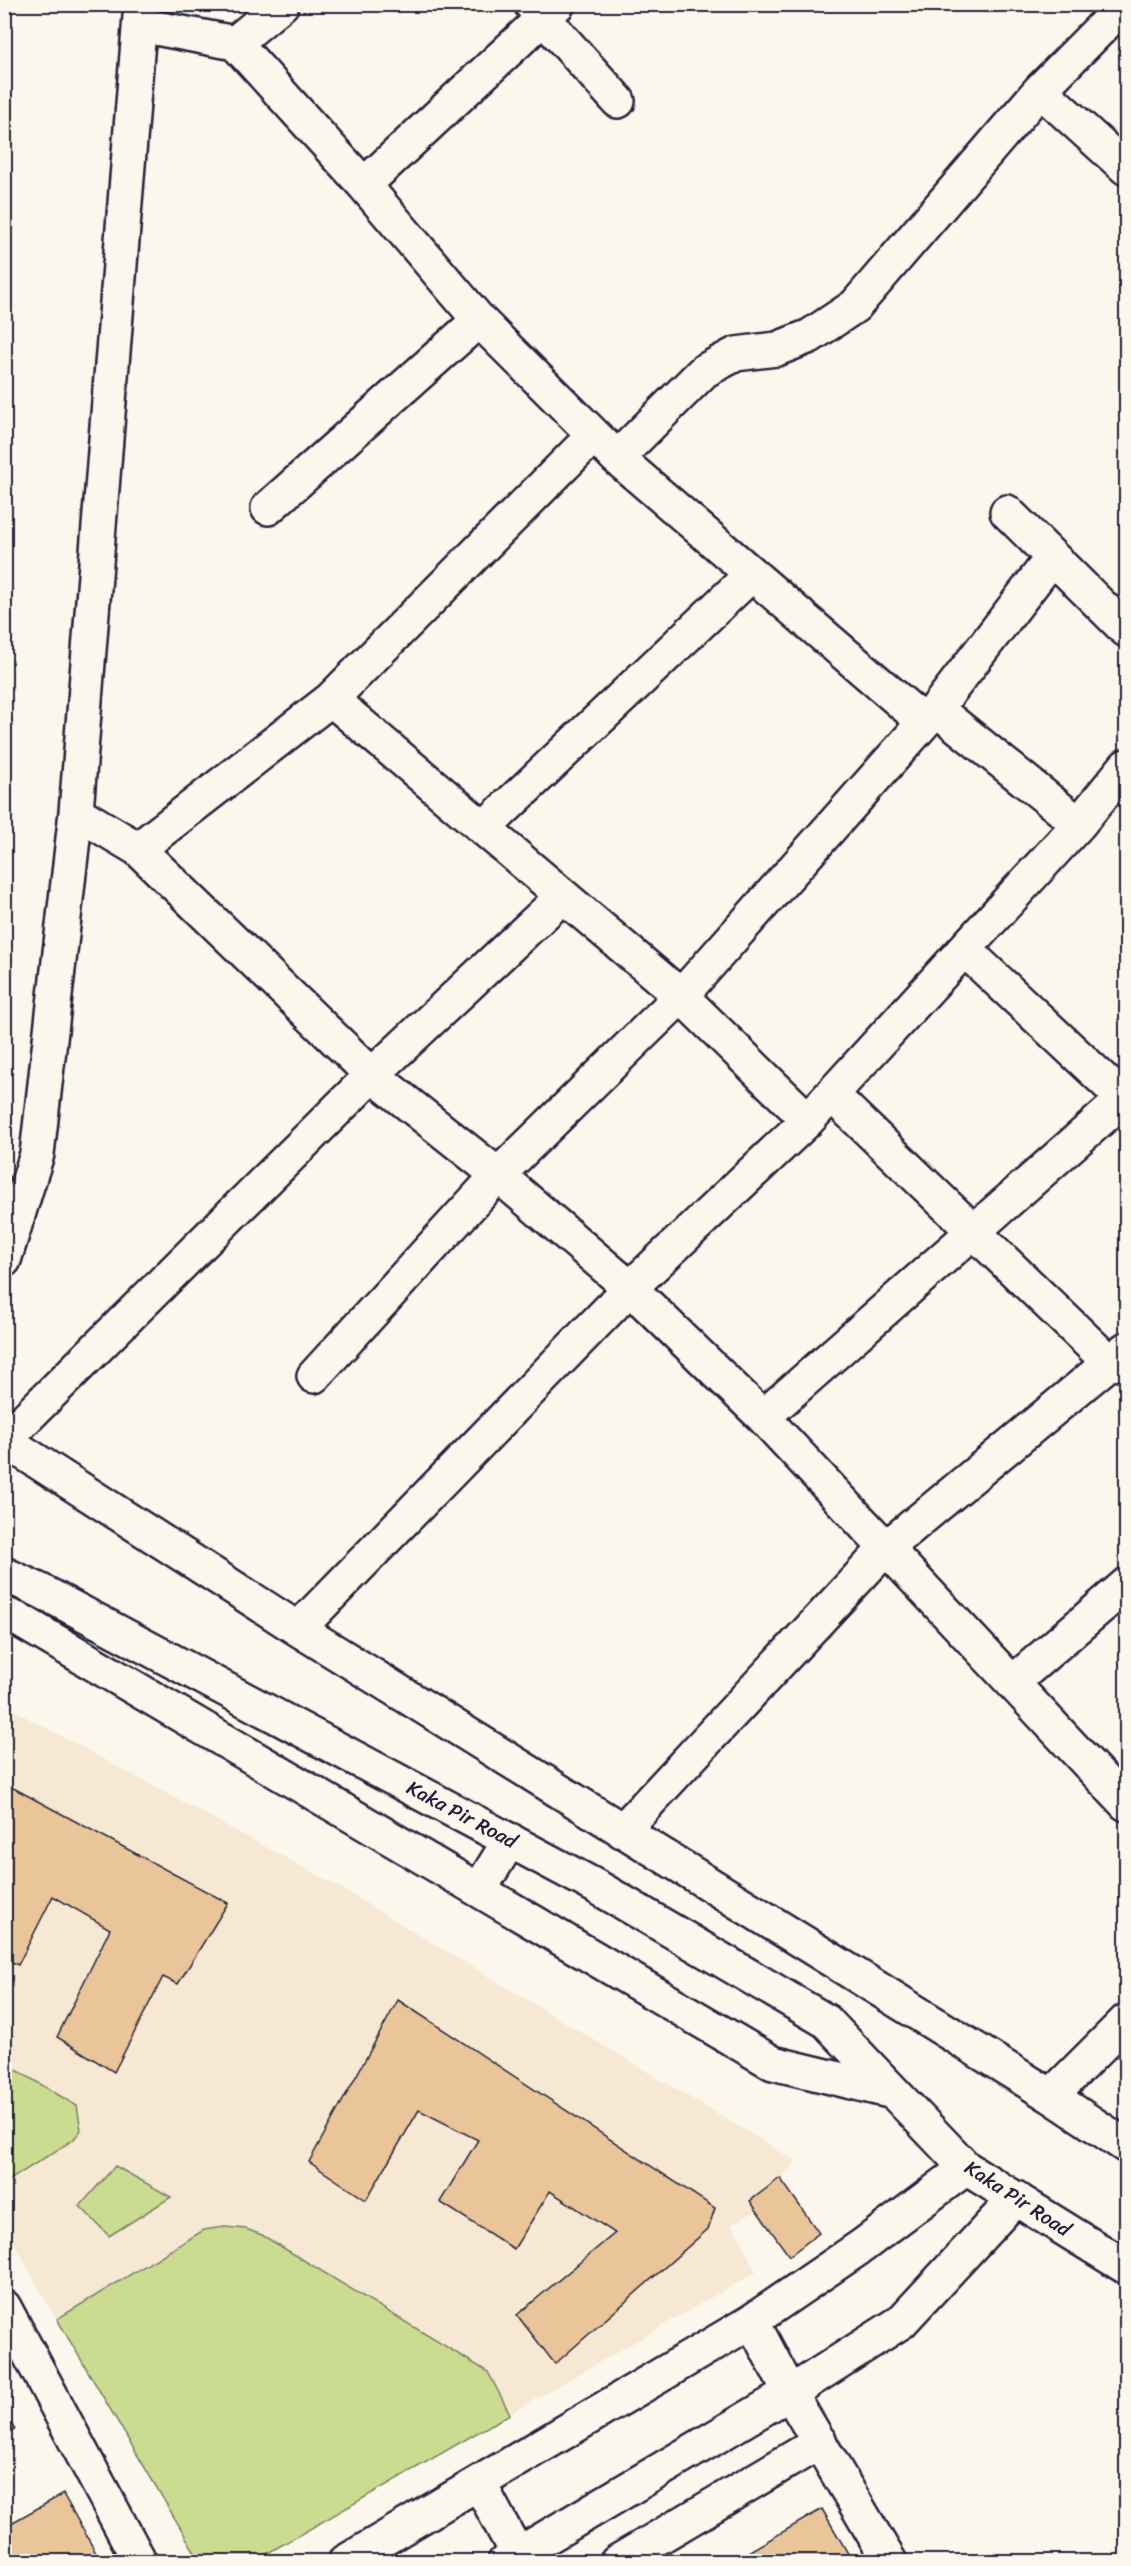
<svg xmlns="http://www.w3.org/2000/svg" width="1131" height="2566" font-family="Sriracha,sans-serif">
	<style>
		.built { fill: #f6e8d3 }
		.green { fill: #cbdc90; stroke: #767f66; stroke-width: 1.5 }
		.building { fill: #eac59a; stroke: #22223b; stroke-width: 1.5 }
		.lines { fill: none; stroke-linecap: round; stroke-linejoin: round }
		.street-casing { stroke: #22223b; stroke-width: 38 }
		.primary-casing { stroke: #22223b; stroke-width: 38 }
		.street { stroke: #fbf7ec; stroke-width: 33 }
		.primary { stroke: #fbf7ec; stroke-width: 33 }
		.labels { text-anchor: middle; stroke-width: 6; stroke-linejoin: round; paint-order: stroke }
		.street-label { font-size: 20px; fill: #22223b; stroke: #fbf7ec }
	</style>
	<rect width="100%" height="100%" fill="#fbf7ec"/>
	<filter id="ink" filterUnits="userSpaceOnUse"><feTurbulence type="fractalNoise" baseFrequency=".0167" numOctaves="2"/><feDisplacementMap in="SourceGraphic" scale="12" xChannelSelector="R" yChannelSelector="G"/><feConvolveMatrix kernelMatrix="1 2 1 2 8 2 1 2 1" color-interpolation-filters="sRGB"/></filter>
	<g filter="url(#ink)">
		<path class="built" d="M4 1705 339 1887 796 2161 780 2178 750 2200 757 2210 732 2224 756 2272 254 2561H200L39 2289 5 2225Z"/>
		<path class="green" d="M5 2063 77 2106 81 2130 73 2140 5 2183Z
			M115 2166 171 2197 109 2236 80 2206Z
			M224 2227 246 2229 262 2235 488 2372 510 2414 254 2561H200L57 2319 204 2230Z"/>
		<path class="building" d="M4 1783 228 1903 178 1984 163 1977 114 2072 57 2037 110 1929 53 1896 18 1965 4 1958Z
			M398 2000 715 2208 708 2229 555 2364 517 2315 615 2233 550 2191 514 2249 440 2202 478 2140 419 2110 366 2200 309 2162Z
			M780 2178 819 2233 789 2256 750 2201Z
			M4 2411 15 2429 4 2434Z
			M63 2494 101 2562H4V2527Z
			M822 2509 853 2562H731Z"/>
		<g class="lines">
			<defs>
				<path id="street" d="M531 4 618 101
					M140 25 235 43 364 185 479 320 617 458 924 722
					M235 43 282 4
					M1040 90 1126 168
					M364 185 558 4
					M617 458 704 371 736 354 777 349 810 336 855 306 1040 90 1125 4
					M268 508 479 320
					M1007 512 1126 630
					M331 699 681 996 808 1120
					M936 709 1079 824
					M76 812 138 849 372 1075 498 1175 630 1288 763 1417 1126 1804
					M484 828 752 574
					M138 849 331 699 594 435
					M965 950 1124 1099
					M832 1095 1111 1364
					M4 1260 37 1154 76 812 141 4
					M314 1376 498 1175 681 996 936 709 1052 558
					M763 1417 1126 1097
					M4 1440 298 1629 1051 2096 1126 2146
					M4 1440 372 1075 563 896
					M298 1629 630 1288 808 1120 1079 824 1126 766
					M1013 1682 1126 1585
					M622 1831 886 1548 1126 1349
					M1051 2096 1126 2021
					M4 2307 140 2562
					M752 2321 790 2393 890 2562
					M479 2483 517 2554
					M345 2562 752 2321 862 2246 966 2168
					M505 2562 790 2393 901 2322 1016 2198
					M617 2562 820 2442"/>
				<path id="primary" d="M4 1574 41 1591 597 1887 826 2021 966 2168 1126 2267
					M4 1614 21 1621 773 2063 893 2092
					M479 1890 510 1840"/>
			</defs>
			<use href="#street" class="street-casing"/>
			<use href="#primary" class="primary-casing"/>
			<use href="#street" class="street"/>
			<use href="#primary" class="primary"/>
		</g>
	</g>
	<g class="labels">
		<g class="street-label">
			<text transform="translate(462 1814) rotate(28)" y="7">Kaka Pir Road</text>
			<text transform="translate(1018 2198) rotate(33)" y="7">Kaka Pir Road</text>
		</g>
	</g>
	<rect width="1131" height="2566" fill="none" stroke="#fbf7ec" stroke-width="24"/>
	<rect x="12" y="12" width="1107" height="2542" fill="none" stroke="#22223b" stroke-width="2" filter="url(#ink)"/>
</svg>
